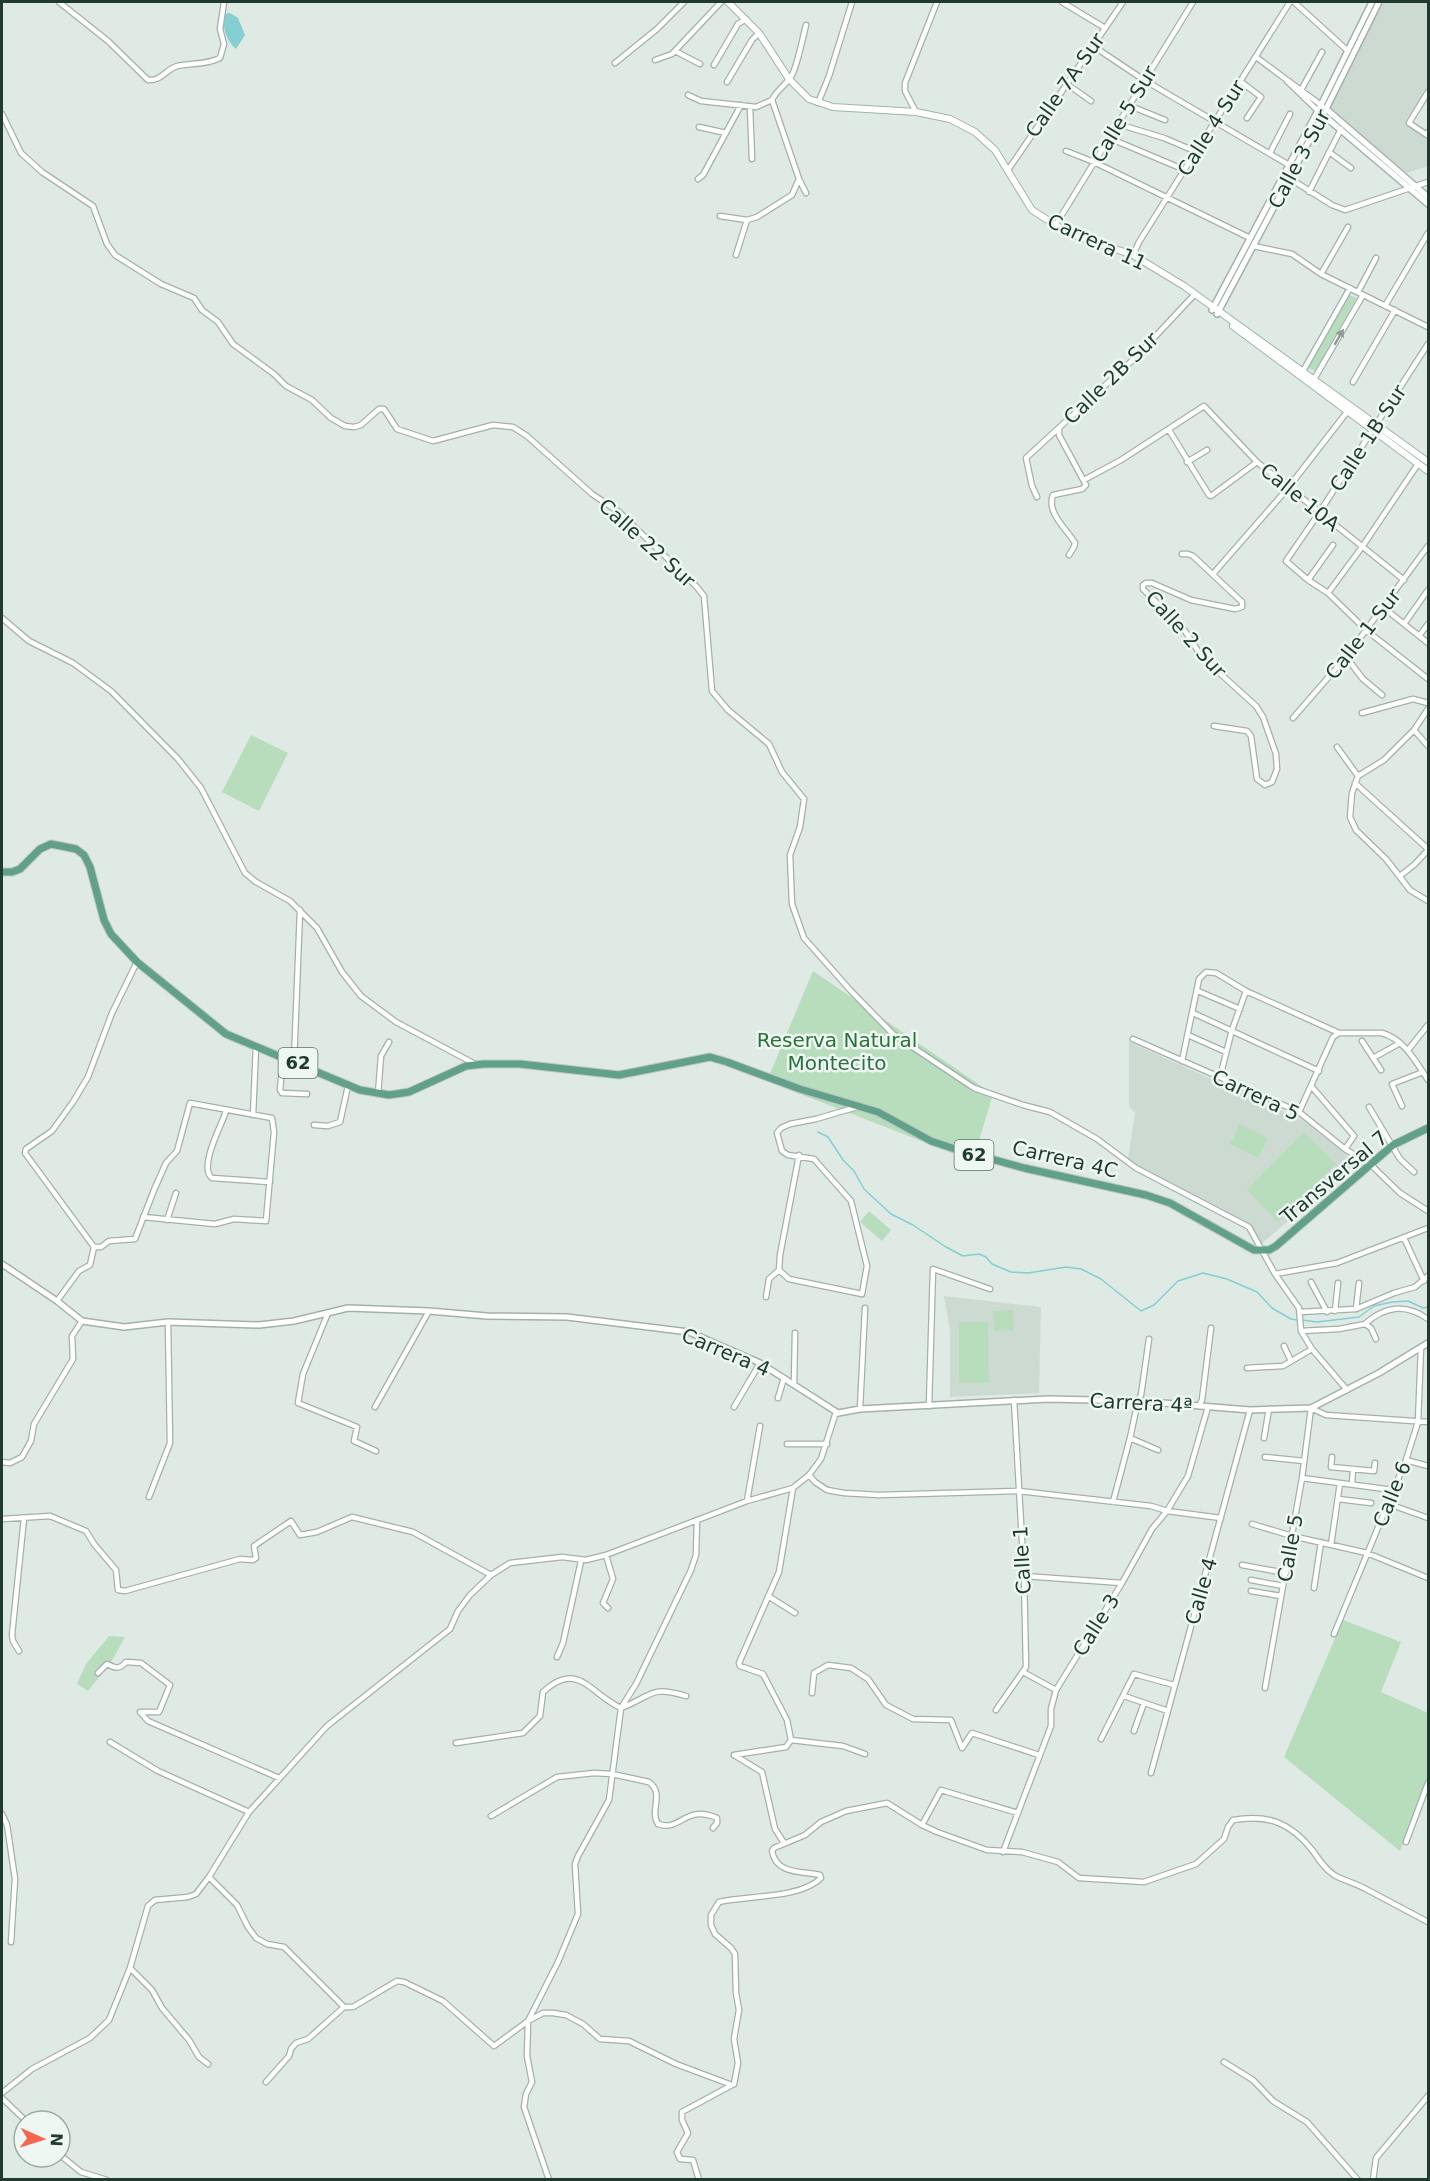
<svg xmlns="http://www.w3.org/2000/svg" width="1430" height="2181" font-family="'DejaVu Sans',sans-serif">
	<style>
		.built { fill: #cddad2 }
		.green { fill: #b7ddbc }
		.water { fill: #84cfd2 }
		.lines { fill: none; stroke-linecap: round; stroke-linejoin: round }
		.stream { stroke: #84cfd2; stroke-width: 1.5 }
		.minor-casing { stroke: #a2b2aa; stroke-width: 7 }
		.tertiary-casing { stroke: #a2b2aa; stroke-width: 8 }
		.secondary-casing { stroke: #9db6aa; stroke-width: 8 }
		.primary-casing { stroke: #bcc4c1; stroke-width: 9 }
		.minor { stroke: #fff; stroke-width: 4.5 }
		.tertiary { stroke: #fff; stroke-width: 5 }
		.secondary { stroke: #fff; stroke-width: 6 }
		.primary { stroke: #62a189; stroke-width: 7 }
		.oneway { fill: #8f9d98 }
		.labels { text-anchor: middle; stroke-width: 5; stroke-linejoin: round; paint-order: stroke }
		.shield { fill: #eff7f2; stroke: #5d736a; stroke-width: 1.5 }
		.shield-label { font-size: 18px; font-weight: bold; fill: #1f3b30 }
		.street-label { font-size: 20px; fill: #1f3b30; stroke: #eff7f2 }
		.park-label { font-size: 20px; fill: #29723c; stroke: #eff7f2 }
	</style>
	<rect width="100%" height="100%" fill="#dfeae4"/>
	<path class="built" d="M1382 2H1428V87L1405 124 1428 139V166L1407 173 1329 108Z
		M1129 1042 1303 1120 1357 1163 1260 1245 1250 1226 1174 1188 1128 1160 1135 1113 1129 1106Z
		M944 1296 1041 1307 1039 1393 950 1397V1331Z"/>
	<path class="green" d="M1349 295 1357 298 1315 371 1308 368Z
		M251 735 288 753 259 811 222 792Z
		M813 971 993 1094 973 1161 767 1081Z
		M1240 1124 1268 1138 1258 1158 1230 1144Z
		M1304 1132 1336 1164 1278 1222 1247 1190Z
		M869 1211 891 1230 882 1241 860 1222Z
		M1013 1310 1014 1330 994 1331 993 1311Z
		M959 1322H988L989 1383H959Z
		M1343 1620 1401 1642 1381 1692 1428 1713V1777L1400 1851 1284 1757Z
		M109 1636 125 1637 110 1664 88 1691 77 1684 86 1664Z"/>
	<path class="water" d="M230 13 238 18 245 35 236 49C226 41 222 26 224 14Z"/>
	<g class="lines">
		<path class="stream" d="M818 1132 828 1137 843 1160 854 1171 864 1189 891 1214 913 1225 946 1247 963 1256 979 1254 986 1257 992 1264 1011 1272 1028 1273 1066 1267 1081 1269 1101 1279 1141 1311 1154 1305 1178 1281 1203 1273 1227 1279 1257 1292 1272 1308 1291 1319 1297 1320
			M1302 1320 1317 1322 1359 1317 1374 1306 1392 1302 1408 1301 1423 1308 1428 1307"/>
		<defs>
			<path id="minor" d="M59 2 108 41 148 80C162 81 165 70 177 66 192 63 206 65 220 58L224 44 220 29 224 2
				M1062 2 1105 28
				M1294 2 1348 51
				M1093 46 1144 80 1289 165
				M675 51 700 64
				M1256 57 1321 105
				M655 60 672 54 721 2
				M615 63 657 29 684 2
				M714 65 738 24 746 19
				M1240 81 1261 97 1247 118
				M1287 81 1318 111
				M727 82 752 40 759 33
				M1067 84 1091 101
				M1300 92 1322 52
				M1428 92 1409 123 1427 135 1428 132
				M688 95 701 101 756 107 772 100
				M818 103 829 76 852 2
				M1128 105 1165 120
				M750 107 752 159
				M916 112 905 91V83L937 2
				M2 114 21 153 42 172 93 206 107 244 115 255 161 284 194 298 202 310 218 322 233 344 274 374 286 386 312 400 331 418 345 426 354 427 361 425 379 409H384L397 429 433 441 493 425 513 427 527 436 592 494 619 512 696 586 704 596 712 691 728 710 769 744 782 772 804 799 800 827 790 855 792 904 804 938 851 991 893 1034 974 1088 1023 1105 1050 1112 1097 1139 1136 1168 1249 1227 1275 1274 1299 1308 1301 1331 1312 1349 1347 1390
				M1118 124 1164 138 1197 152
				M699 127 726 133
				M1109 138 1185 170
				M1066 151 1094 162 1250 238
				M1329 152 1351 168
				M1270 153 1290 114
				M1008 170 1123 2
				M1289 178 1332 205 1345 210 1428 182
				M698 179 703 175 741 105
				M1309 192 1341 129
				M806 193 799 179 772 100C777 89 788 84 793 73 799 58 802 41 806 25
				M720 216 747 220 757 217 792 195 799 179
				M1055 226 1193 2
				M1253 246 1292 254 1321 274 1428 327
				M736 255 747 220
				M1133 255 1139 242 1290 2
				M1321 274 1348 227
				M1358 292 1376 258
				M1385 306 1428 233
				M1428 344 1319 513 1286 561 1308 580 1328 593 1366 630 1428 679
				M1303 371 1350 288
				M1313 381 1363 295
				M1353 382 1395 310
				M1059 428V435L1086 485 1082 489 1053 495C1046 513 1067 529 1075 543L1074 547 1069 555
				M1169 430 1209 495 1211 496 1257 462
				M1187 462 1207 450
				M1084 480 1121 460 1204 406 1257 462 1404 580
				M1037 497 1032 486 1026 458 1136 357 1195 294
				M1182 554H1188L1193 556 1242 602V607L1235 609 1191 600 1152 583H1146L1143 585V589L1185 631 1202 657 1256 706 1263 717 1276 754 1277 769 1272 782 1265 785 1257 779 1251 736 1247 731 1214 726
				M1213 574 1288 488 1347 412
				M1308 580 1333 545
				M1328 593 1362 547 1418 464
				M1384 608 1428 643
				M2 618 29 641 73 663 111 691 178 759 201 788 245 873 256 882 290 901 317 928 342 972 361 996 396 1022 475 1064
				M1404 624 1428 590
				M1419 636 1428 624
				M1346 657 1363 679 1382 695
				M1428 709 1414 730 1384 760 1358 776 1352 793 1350 817 1356 830 1386 859 1410 890 1428 901
				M1362 713 1413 699 1428 703
				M1293 718 1346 657 1428 546
				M1414 730 1428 746
				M1337 747 1358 776
				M1355 783 1428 849
				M1400 876 1415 864 1428 850
				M300 910 294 1062 282 1068 280 1090 282 1093 307 1094
				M1198 991 1240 1009
				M1193 1013 1319 1071
				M1188 1035 1226 1052
				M1133 1039 1299 1112 1345 1149 1371 1165 1400 1193 1428 1211
				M1362 1041 1381 1070
				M1408 1050 1428 1025
				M1373 1058 1400 1043
				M1182 1061 1199 979 1206 972 1216 973 1246 991 1339 1033H1382C1404 1039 1416 1062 1428 1080
				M1220 1077 1232 1030 1246 991
				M1312 1087 1354 1136 1345 1149
				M378 1094 381 1056 389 1042
				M1402 1106 1392 1084 1423 1072
				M1369 1107 1400 1159 1414 1172
				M226 1111C222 1125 198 1167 212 1178L270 1182
				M1299 1112 1333 1037 1339 1033
				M253 1115 256 1047
				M314 1125 328 1126 340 1122 348 1086
				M167 1220 176 1193
				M1404 1238 1424 1281
				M94 1247H101L109 1241 135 1239 154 1190 166 1163 177 1151 190 1103 272 1118 274 1132 266 1221 234 1219 215 1224 143 1217
				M779 1270 789 1279 862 1294 867 1266 851 1201 814 1159 788 1155 782 1151 777 1133 781 1128 790 1124 816 1119 857 1107
				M779 1270 780 1255 799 1155
				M1275 1274 1337 1263 1428 1228
				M1311 1282 1327 1312
				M766 1297 769 1279 779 1270
				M57 1301 79 1271 90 1265 94 1247 25 1153 26 1149 52 1131 73 1102 88 1077 112 1013 137 962
				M1356 1309 1359 1283
				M1335 1311 1338 1283
				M1300 1312 1356 1309 1394 1293 1415 1287 1428 1276
				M328 1313 303 1374 298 1403 357 1427 354 1441 376 1451
				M1365 1324C1385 1306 1405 1303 1428 1319
				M1301 1331 1339 1329 1365 1324 1371 1328 1376 1339
				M1284 1346 1291 1361
				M1247 1368 1283 1366 1312 1349
				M794 1384 795 1333
				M778 1398 784 1378
				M929 1406 933 1269 990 1289
				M1199 1406 1202 1400 1211 1328
				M375 1407 429 1311
				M734 1407 760 1363
				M860 1409 865 1308
				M1130 1438 1158 1450
				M1264 1438 1269 1409
				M787 1444H827
				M1265 1457 1304 1461
				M1332 1457 1331 1467 1374 1471 1375 1463
				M1406 1460 1428 1466
				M2 1462 10 1463 22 1457 31 1441 34 1424 73 1359 72 1336 82 1321
				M809 1475 815 1482 827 1490 844 1493 879 1495 1019 1491 1151 1506 1167 1511 1221 1518
				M1302 1478 1393 1490
				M1352 1484 1353 1469
				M149 1497 170 1443 168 1322
				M1338 1499 1371 1503
				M747 1501 760 1426
				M1113 1502 1130 1438 1138 1401 1141 1395 1149 1339
				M1389 1504 1428 1518
				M2 1519 50 1516 86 1531 94 1544 116 1570 118 1590 125 1591 240 1559 253 1560 256 1558 254 1546 291 1521 300 1535 317 1532 352 1517 413 1532 491 1575
				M1252 1524 1292 1536 1367 1553 1428 1578
				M1331 1545 1340 1483
				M606 1555 613 1579 603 1603 608 1608
				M1242 1565 1286 1573
				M1024 1576 1122 1583
				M1251 1580 1283 1586
				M1314 1588 1321 1542
				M1251 1591 1281 1596
				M768 1596 795 1613
				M1334 1634 1406 1460 1418 1422 1421 1348
				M19 1651 13 1641 12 1635 24 1518
				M557 1657 563 1643 581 1561
				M1023 1672 1056 1690
				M98 1673 107 1664C115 1668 119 1670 126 1662L141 1663 170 1685 159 1712H140L148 1721 279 1778
				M1265 1688 1302 1478 1311 1408 1326 1415 1428 1422
				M812 1693 814 1673 828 1665 851 1668 868 1679 886 1705 913 1719 951 1720 962 1748 972 1733 1039 1755
				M1124 1696 1168 1711
				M996 1710 1026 1667 1024 1576 1014 1400
				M1134 1731 1144 1703
				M1101 1739 1134 1674 1174 1685
				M791 1740 843 1746 865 1754
				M110 1742 158 1771 249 1812
				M456 1743 523 1733 540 1716 543 1692C578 1659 591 1695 621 1708 653 1696 649 1685 686 1696
				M734 1755 786 1747 791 1740 787 1720 763 1674 740 1666 739 1663 779 1572 793 1488
				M734 1755 762 1772 775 1829 784 1843
				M1151 1773 1250 1410
				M2 1814 7 1825 15 1879 11 1942
				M491 1816 557 1777 594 1773 612 1774 649 1782C665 1794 649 1810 658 1824 682 1832 684 1804 717 1818V1823L713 1828
				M922 1825 941 1790 1018 1813
				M1406 1842 1428 1783
				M1003 1852 1051 1726V1709L1056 1690 1122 1583 1152 1529 1167 1511 1188 1476 1208 1407
				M209 1877 237 1905 248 1927 256 1938 267 1944 284 1947 344 2007H353L397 1981 404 1982 443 2001 494 2046 528 2021 543 2013H553L566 2015 583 2024 600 2039 629 2041 676 2064 732 2085
				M130 1968 152 1990 162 2008 189 2040 199 2057 208 2064
				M1224 2062 1253 2080 1273 2101 1307 2122 1358 2180
				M266 2082 289 2056 291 2049 296 2043 308 2039 344 2007
				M734 2084 738 2063 734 2039 739 2010 736 1993 735 1954 731 1948 715 1934 711 1925V1915L719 1902C748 1895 800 1899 821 1878L820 1875C803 1871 776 1875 772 1851L774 1848 805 1835 821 1822 846 1811 887 1803 922 1825 937 1832 987 1850 1022 1852 1058 1862 1079 1878 1144 1882 1196 1864 1224 1839 1228 1827 1233 1820C1269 1814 1291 1823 1313 1851 1319 1860 1325 1869 1334 1875 1343 1880 1354 1883 1364 1888 1385 1899 1407 1911 1428 1922
				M2 2093 32 2069 90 2038 109 2020 130 1968 148 1906 155 1900 188 1897 196 1894 209 1877 249 1812 327 1726 450 1629 458 1611 470 1595 491 1575 510 1563 562 1557 586 1560 606 1555 747 1501 793 1488 809 1475 821 1459 835 1415 838 1413
				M2 2098 26 2121
				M60 2155 81 2172 107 2180
				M549 2180 524 2107 526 2094 532 2082 527 2056 528 2021 558 1962 578 1914 575 1864 578 1856 609 1800 621 1708 636 1684 691 1570 696 1555 697 1520
				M699 2180 693 2160 680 2159 677 2152 688 2133 682 2120V2112L732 2085
				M1373 2180 1376 2158 1428 2096"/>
			<path id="tertiary" d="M1325 108 1428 197
				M1322 114 1428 204
				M1212 310 1321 105 1372 2
				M1217 314 1326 109 1379 2
				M2 1264 57 1301 82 1321 124 1327 168 1322 259 1325 294 1321 348 1308 429 1311 487 1316 567 1317 689 1332 760 1363 838 1413 860 1409 1048 1399 1138 1401 1250 1410 1311 1408 1379 1373 1428 1343"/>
			<path id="secondary" d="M728 2 759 33 789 79 809 99 833 107 916 112 950 119 975 132 995 150 1032 210 1068 233 1133 255 1184 286 1428 462
				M1233 326 1428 471"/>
			<path id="primary" d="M2 872H12L20 869 40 849 51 844 76 849 84 855 90 867 104 920 111 934 137 962 226 1034 360 1090 389 1095 409 1092 466 1066 484 1064H520L619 1075 710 1057 727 1062 800 1089 878 1112 931 1141 952 1148 1024 1168 1146 1195 1170 1203 1254 1250H1269L1276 1246 1393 1145 1428 1128"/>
		</defs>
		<use href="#minor" class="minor-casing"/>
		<use href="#tertiary" class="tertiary-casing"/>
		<use href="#secondary" class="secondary-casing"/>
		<use href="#primary" class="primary-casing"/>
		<use href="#minor" class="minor"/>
		<use href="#tertiary" class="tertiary"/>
		<use href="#secondary" class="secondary"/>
		<use href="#primary" class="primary"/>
	</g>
	<defs><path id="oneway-solid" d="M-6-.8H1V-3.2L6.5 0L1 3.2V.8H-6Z" transform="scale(1.5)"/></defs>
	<use class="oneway" href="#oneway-solid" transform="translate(1339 337) rotate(-60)"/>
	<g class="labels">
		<g class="shield">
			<rect x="278.5" y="1048" width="39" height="30" rx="4.5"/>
			<rect x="954.5" y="1140" width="39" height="30" rx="4.5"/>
		</g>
		<g class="shield-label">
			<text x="298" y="1069">62</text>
			<text x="974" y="1161">62</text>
		</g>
		<g class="street-label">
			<text transform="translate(1065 85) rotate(-55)" y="7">Calle 7A Sur</text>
			<text transform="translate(1124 114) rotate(-59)" y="7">Calle 5 Sur</text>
			<text transform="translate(1211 128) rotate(-58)" y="7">Calle 4 Sur</text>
			<text transform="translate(1299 159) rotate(-62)" y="7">Calle 3 Sur</text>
			<text transform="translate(1097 242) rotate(25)" y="7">Carrera 11</text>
			<text transform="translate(1111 378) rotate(-44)" y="7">Calle 2B Sur</text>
			<text transform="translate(1368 438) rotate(-57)" y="7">Calle 1B Sur</text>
			<text transform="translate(1300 497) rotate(39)" y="7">Calle 10A</text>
			<text transform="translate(647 543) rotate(42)" y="7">Calle 22 Sur</text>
			<text transform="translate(1186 634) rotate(48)" y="7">Calle 2 Sur</text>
			<text transform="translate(1363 634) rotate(-52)" y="7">Calle 1 Sur</text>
			<text transform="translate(1256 1095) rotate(25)" y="7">Carrera 5</text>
			<text transform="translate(1065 1159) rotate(13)" y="7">Carrera 4C</text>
			<text transform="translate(1334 1177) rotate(-40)" y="7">Transversal 7</text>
			<text transform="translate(726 1352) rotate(23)" y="7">Carrera 4</text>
			<text transform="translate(1141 1403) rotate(3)" y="7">Carrera 4ª</text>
			<text transform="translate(1392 1494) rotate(-68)" y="7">Calle 6</text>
			<text transform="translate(1290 1548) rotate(-80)" y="7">Calle 5</text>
			<text transform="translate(1022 1560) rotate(-93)" y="7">Calle 1</text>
			<text transform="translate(1201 1591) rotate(-74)" y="7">Calle 4</text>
			<text transform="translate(1096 1625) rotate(-58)" y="7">Calle 3</text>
		</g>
		<g class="park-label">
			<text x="837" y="1047">Reserva Natural<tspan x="837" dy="23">Montecito</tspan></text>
		</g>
	</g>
	<rect width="1430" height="2181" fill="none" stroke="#1f3b30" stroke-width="6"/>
	<g transform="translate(42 2139) rotate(93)"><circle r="28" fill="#eff7f2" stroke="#9caca4" stroke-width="1.5"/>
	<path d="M0-4.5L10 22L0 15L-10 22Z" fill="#f56652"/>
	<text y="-9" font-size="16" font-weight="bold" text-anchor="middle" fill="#1f3b30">N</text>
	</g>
</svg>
